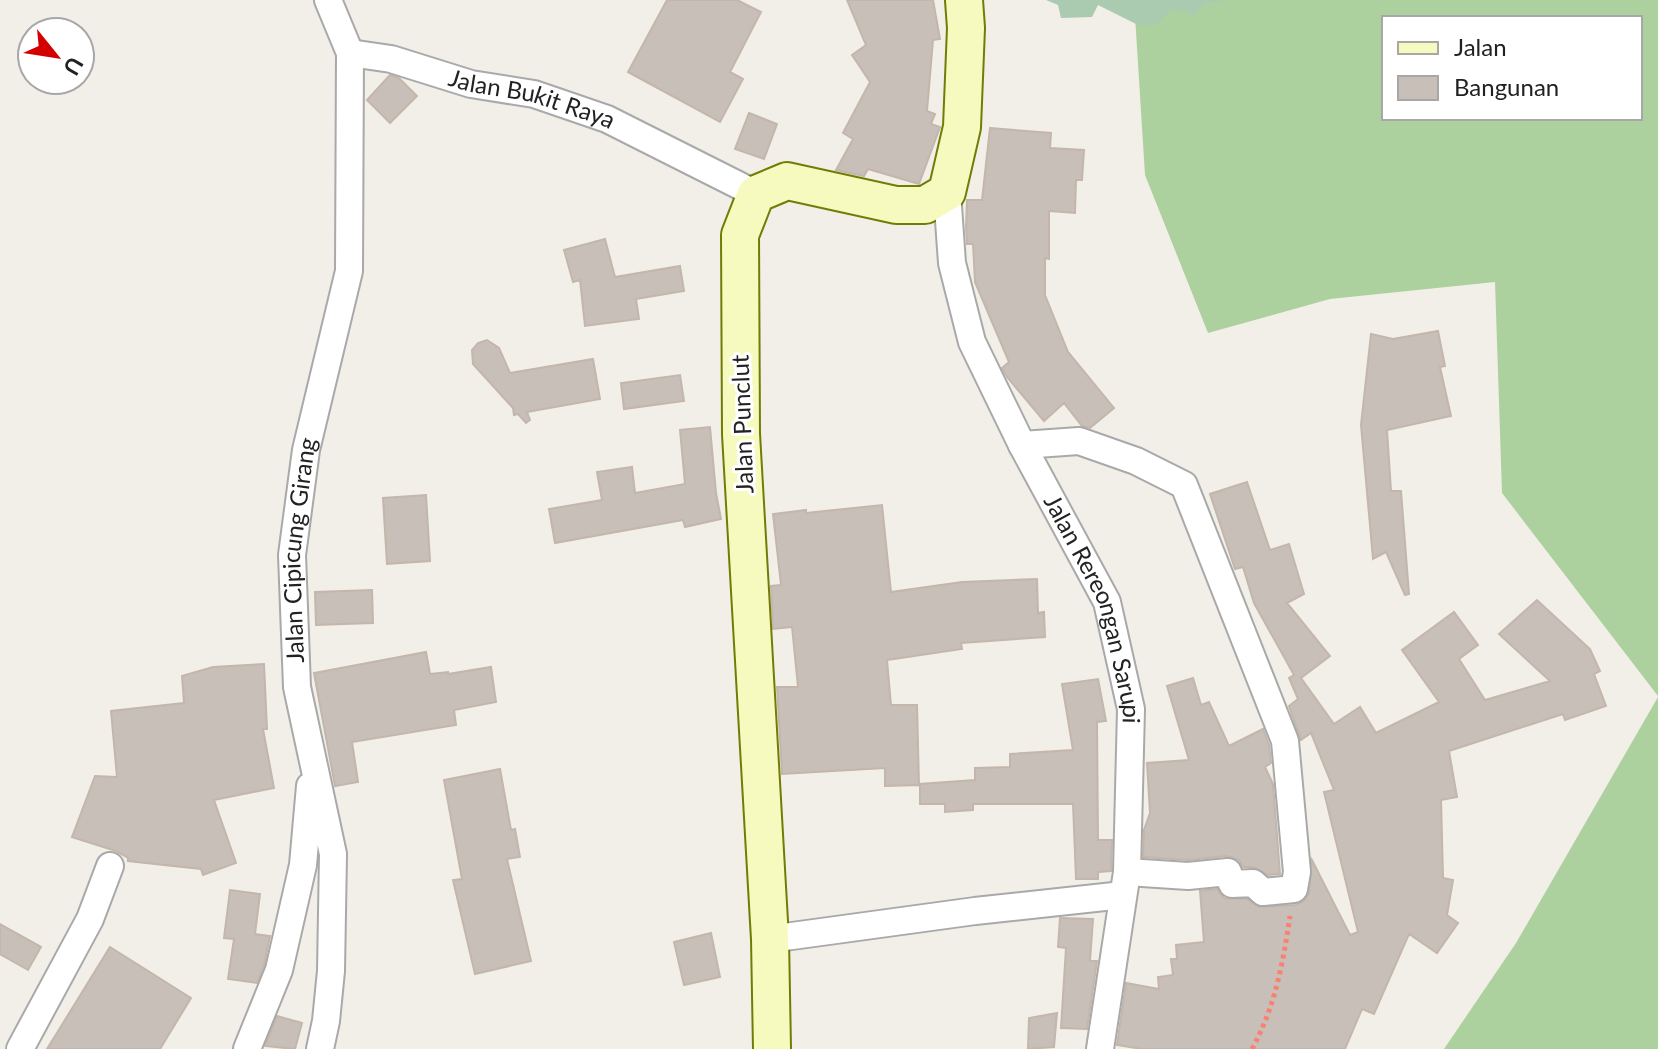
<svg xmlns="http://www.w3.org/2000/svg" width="1658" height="1049" font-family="Lato,sans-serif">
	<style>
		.forest { fill: #add19e; fill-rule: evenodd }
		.cemetery { fill: #aacbaf }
		.building { fill: #c7bfb8; stroke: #c4b6ab; stroke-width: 2 }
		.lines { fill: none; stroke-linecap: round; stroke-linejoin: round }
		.street-casing { stroke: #a9a9a9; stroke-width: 30 }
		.secondary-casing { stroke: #707d05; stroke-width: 40 }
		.path { stroke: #fa8072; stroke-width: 5; stroke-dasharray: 4 4; stroke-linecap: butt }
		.street { stroke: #fff; stroke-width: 26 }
		.secondary { stroke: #f7fabf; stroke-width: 36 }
		.labels { text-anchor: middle; stroke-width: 6; stroke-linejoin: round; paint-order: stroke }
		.street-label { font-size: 24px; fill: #222; stroke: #fff }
	</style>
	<rect width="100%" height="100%" fill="#f2efe9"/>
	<path class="forest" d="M1134 0H1658V696L1502 493 1495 282 1330 299 1208 333 1145 175ZM1384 18H1640V118H1384Z
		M1658 697V1049H1444L1516 943Z"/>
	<path class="cemetery" d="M1046 0H1227L1205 4 1194 15 1171 9 1157 25H1138L1098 5 1092 17 1061 18 1058 5Z"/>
	<path class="building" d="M667 0H737L761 12 730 72 743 79 720 122 628 72Z
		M847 0H933L940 39 933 40 927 111 935 114 931 124 940 127 919 184 868 169 864 176 836 170 853 139 843 133 870 82 852 55 866 45Z
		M390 75 399 78 417 96 390 123 367 100Z
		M749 113 777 124 764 159 735 149Z
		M990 128 1051 133 1050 148 1084 150 1082 180H1076L1075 213 1049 211V259L1045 258V295L1068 352 1114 408 1090 428 1082 426 1064 403 1044 421 1007 377 1002 368 1009 362 975 282 973 244H967L966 227 967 200H982Z
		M605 239 615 277 680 266 684 291 636 299 639 319 585 326 580 280 573 282 564 250Z
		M1438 331 1445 366 1440 367 1451 416 1387 430 1391 491H1401L1409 594 1405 595 1386 552 1373 559 1361 425 1371 334 1393 339Z
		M487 340 499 348 510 373 593 359 600 399 527 412 530 420 526 423 518 414 514 415 513 408 473 364 472 350 478 343Z
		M680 375 684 401 624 409 621 383Z
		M710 427 716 493 721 519 685 527 683 520 555 543 549 509 602 500 597 472 632 467 635 493 685 484 680 430Z
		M1247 482 1270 550 1289 544 1304 594 1287 603 1330 656 1301 678 1334 724 1360 707 1376 733 1439 702 1402 650 1454 612 1478 645 1459 659 1485 700 1550 681 1499 634 1537 600 1590 649 1600 671 1594 674 1606 706 1565 720 1563 714 1449 751 1457 797 1441 800 1443 878 1453 880 1447 915 1458 923 1437 953 1409 934 1374 1014 1362 1009 1345 1049H1142L1117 1045 1126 983 1159 989 1158 977 1173 975 1171 959H1177L1176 945 1204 942 1200 891 1217 889 1224 898 1247 899 1259 907 1296 905 1304 901 1309 893 1312 860 1350 935 1358 932 1324 792 1334 790 1311 733 1301 740 1289 706 1298 699 1289 678 1294 675 1254 603 1243 567 1235 569 1210 494Z
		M426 495 430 561 387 564 383 498Z
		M882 505 891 592 962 582 1037 579 1038 613 1044 612 1045 637 961 643 962 649 887 660 891 705H917L919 785 885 786V768L782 774 777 687H798L792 627 773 629 771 586 781 585 773 514 806 510V513Z
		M372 590 373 623 316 625 315 592Z
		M426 652 430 674 448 672V674L491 667 496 702 454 710 456 725 352 742 358 782 335 786 314 673Z
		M264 664 267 729H263L274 788 214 800 236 863 203 875 201 869 128 861V858L116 851 72 837 95 776 117 777 111 711 184 703 182 676 213 667Z
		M1193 678 1201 705 1209 702 1229 746 1263 729 1269 745 1271 763 1265 767 1273 784 1280 874 1268 875 1253 867H1243L1239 860 1227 856 1188 860 1143 857 1144 830 1150 813 1147 763 1189 760 1167 686Z
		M1098 679 1106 721 1097 722 1098 840H1112L1111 871 1098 872V879H1076L1073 804H973V810L945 812V804H920V784L975 780V768L1010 767V754L1073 750 1062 684Z
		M500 769 511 830 515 829 520 857 507 859 531 961 475 974 453 880 462 879 444 780Z
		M230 890 260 894 255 934 270 936 264 965 257 983 228 979 234 939 224 938Z
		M1060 918 1093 919 1090 961H1097L1087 1029 1061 1028 1066 948 1058 947Z
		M0 924 41 947 28 970 0 954Z
		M711 933 720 977 684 985 674 942Z
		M110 947 191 998 160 1049H47Z
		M1057 1013 1054 1047 1028 1049 1029 1018Z
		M277 1016 302 1023 295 1049 265 1046Z"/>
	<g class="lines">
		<defs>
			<g id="street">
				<path id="s1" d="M350 53 391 59 471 84 534 94 607 119 756 194"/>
				<path id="s2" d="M947 192 952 263 972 342 1022 445 1107 602 1131 709 1127 872 1100 1049"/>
				<path d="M1022 445 1079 441 1136 461 1184 485 1285 741 1297 872 1294 889 1263 892 1253 883 1232 884 1228 872 1188 876 1127 872"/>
				<path d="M770 939 975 911 1123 895"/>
				<path d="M20 1049 90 919 110 866"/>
				<path d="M247 1049 279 970 303 865 310 786"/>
				<path id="s3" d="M320 1049 326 1021 331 971 333 854 297 687 292 555 306 450 349 271 350 53 328 0"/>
			</g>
			<path id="secondary" d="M772 1049 770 939 741 434 740 235 756 194 787 181 896 205H925L947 192 962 127 966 28 964 0"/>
		</defs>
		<use href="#street" class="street-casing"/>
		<use href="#secondary" class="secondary-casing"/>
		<path class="path" d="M1252 1049C1275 1007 1283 963 1290 916"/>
		<use href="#street" class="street"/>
		<use href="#secondary" class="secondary"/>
	</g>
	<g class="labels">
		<g class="street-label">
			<text dy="8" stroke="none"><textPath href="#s1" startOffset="188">Jalan Bukit Raya</textPath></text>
			<text transform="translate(743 424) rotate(-92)" y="8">Jalan Punclut</text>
			<text dy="8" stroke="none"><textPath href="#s3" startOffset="504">Jalan Cipicung Girang</textPath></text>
			<text dy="8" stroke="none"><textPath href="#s2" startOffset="448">Jalan Rereongan Sarupi</textPath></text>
		</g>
	</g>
	<rect x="1382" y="16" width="260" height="104" fill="#ffffff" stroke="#a7a7a7" stroke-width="2"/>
	<rect x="1398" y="42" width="40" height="12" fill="#f7fabf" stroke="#a7a7a7" stroke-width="2"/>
	<text x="1454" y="56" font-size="24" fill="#222222">Jalan</text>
	<rect x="1398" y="76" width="40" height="24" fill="#c7bfb8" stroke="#a7a7a7" stroke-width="2"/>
	<text x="1454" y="96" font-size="24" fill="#222222">Bangunan</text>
	<g transform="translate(56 56) rotate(120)"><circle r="38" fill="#ffffff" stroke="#a7a7a7" stroke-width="2"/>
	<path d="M0-6L14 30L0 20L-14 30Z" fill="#d40000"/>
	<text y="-12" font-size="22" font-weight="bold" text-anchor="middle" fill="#222222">U</text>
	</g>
</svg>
